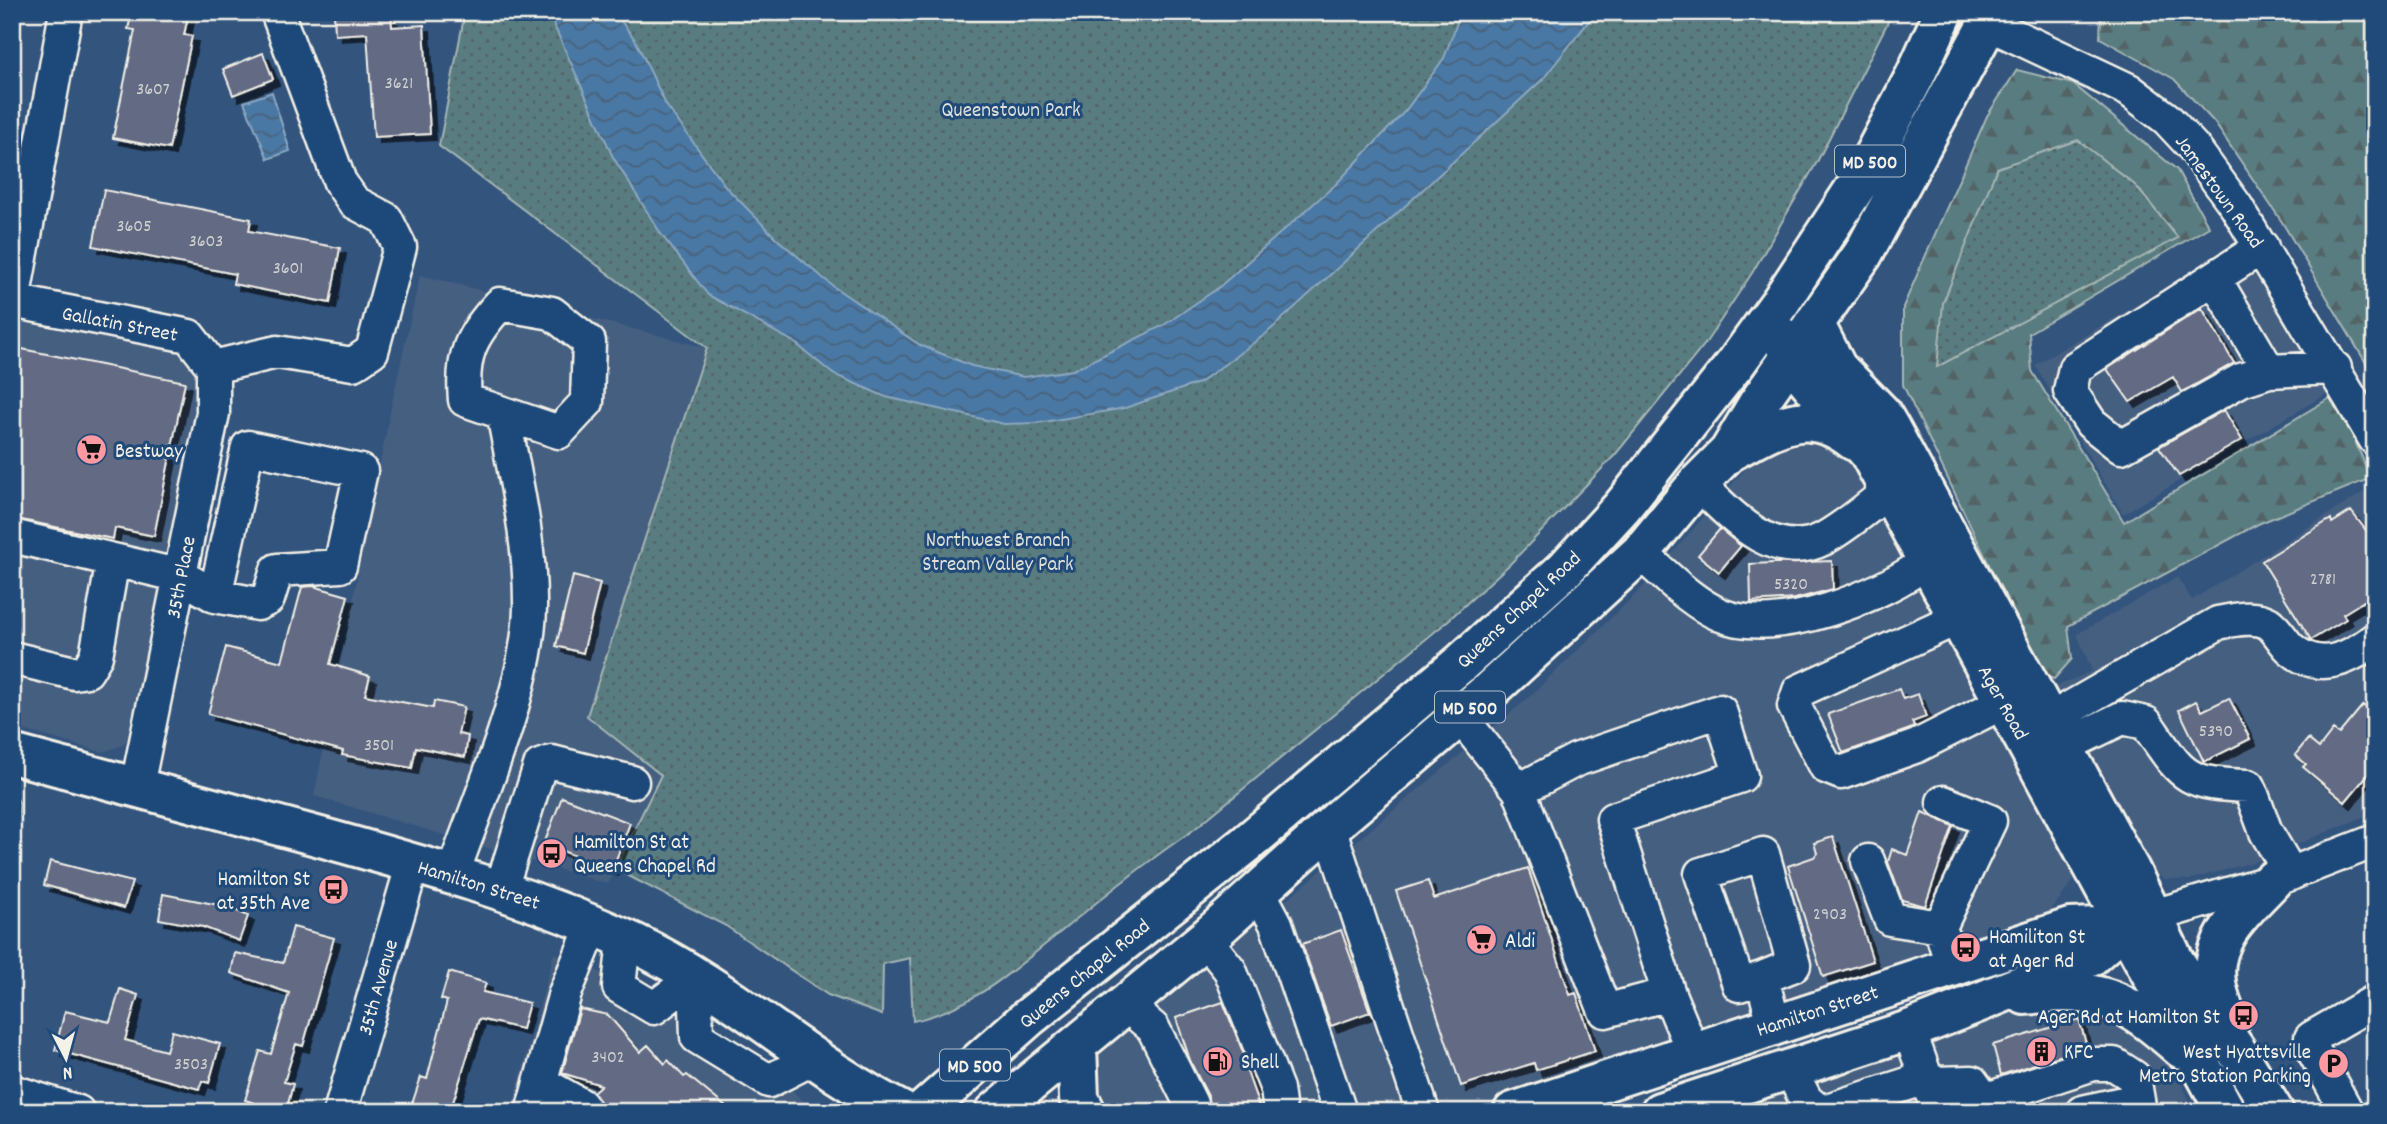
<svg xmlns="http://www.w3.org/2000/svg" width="2387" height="1124" font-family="Dekko,sans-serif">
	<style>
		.built { fill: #455e81 }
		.forest { fill: url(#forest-firs); stroke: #a6b6b4; stroke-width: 2 }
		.park { fill: url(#park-dots); stroke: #a6b6b4; stroke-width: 2 }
		.water { fill: url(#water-waves); stroke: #8da8c0; stroke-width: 2 }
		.building { fill: #626b84; stroke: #f4f1e8; stroke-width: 2; filter: url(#shadow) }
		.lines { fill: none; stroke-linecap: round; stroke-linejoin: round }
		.minor-casing { stroke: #f4f1e8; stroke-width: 37 }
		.major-casing { stroke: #f4f1e8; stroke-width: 44 }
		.minor { stroke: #1f4a7a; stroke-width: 32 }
		.major { stroke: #1f4a7a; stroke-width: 38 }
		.labels { text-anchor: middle; stroke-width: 6; stroke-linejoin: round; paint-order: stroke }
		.number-label { font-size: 18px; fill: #d0d0cf }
		.shield { fill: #1f4a7a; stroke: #b4bfc7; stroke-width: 2 }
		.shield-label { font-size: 19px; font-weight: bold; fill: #f4f1e8 }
		.park-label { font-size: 21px; fill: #dddfd8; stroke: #1f4a7a }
		.street-label { font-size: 21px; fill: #f4f1e8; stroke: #1f4a7a }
		.poi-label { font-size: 21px; fill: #f4f1e8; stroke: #1f4a7a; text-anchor: start }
	</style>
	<defs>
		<pattern id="forest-firs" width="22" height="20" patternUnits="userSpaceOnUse" patternTransform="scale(1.75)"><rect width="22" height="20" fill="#597b80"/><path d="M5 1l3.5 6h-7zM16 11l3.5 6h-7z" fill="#526466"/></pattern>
		<pattern id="park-dots" width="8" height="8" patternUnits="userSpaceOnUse" patternTransform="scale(1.75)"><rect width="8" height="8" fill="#597b80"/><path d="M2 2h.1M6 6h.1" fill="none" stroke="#526466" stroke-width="1.8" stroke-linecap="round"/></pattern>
		<pattern id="water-waves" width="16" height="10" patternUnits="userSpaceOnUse" patternTransform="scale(1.75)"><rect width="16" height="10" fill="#4978a5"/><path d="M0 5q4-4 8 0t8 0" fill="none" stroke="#49627a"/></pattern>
		<filter id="shadow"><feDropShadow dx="6" dy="6" stdDeviation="0" flood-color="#0009"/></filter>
	</defs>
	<rect width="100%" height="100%" fill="#33547d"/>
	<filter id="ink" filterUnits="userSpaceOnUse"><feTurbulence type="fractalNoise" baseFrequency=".0143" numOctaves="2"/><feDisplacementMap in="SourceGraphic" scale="14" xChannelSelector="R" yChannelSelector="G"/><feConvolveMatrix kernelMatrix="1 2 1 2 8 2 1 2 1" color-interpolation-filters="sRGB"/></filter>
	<g filter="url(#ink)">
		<path class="built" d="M2241 243 2330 392 2123 514 2035 365Z
			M420 275 708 348 587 716 661 775 608 884 314 796 391 407Z
			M12 321 163 349 187 356 201 373 202 382 137 725 130 738 121 746 102 752 12 727Z
			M1838 433 2070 848 2074 880 2043 921 1469 1112H1097L1092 1057 1116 1027 1241 928 1263 919 1527 699 1643 587 1766 445Z
			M2375 485V812L2257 861 2189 880 2164 879 2142 861 2046 691 2092 671 2077 634 2177 577 2192 600Z
			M554 953 641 989 791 1089 814 1112H511Z
			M2105 1005 2168 1059 2196 1112H1685L2012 1006Z"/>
		<path class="forest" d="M2101 12H2375V378L2282 222 2214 122 2174 79 2100 38Z
			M2017 70 2073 84 2177 170 2209 227 2029 333 2032 371 2124 522 2335 395 2371 478 2258 524 2068 626 2072 659 2054 679 2042 675 1903 385V307L1987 116Z"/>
		<path class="park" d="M465 12H1893L1817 162 1752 273 1705 344 1615 455 1510 564 1443 625 1192 831C1147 861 1105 895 1063 930 1016 968 974 1008 913 1021L910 958 883 964 882 1015 828 995 726 926 615 869 661 775 587 716 707 348 439 146Z
			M2078 140 2136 186 2178 238 1937 367 1943 303 1997 168Z
			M12 790 20 804 12 860Z"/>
		<path class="water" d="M548 12H614L636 41 666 105 726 187 777 239 834 287 920 345 972 366 1024 377 1073 370 1164 325 1218 288 1336 184 1406 110 1444 58 1461 12H1596L1543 79 1267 333 1199 383 1125 408 1038 423 1004 424 886 397 833 374 794 342 708 295 661 234 613 157Z
			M272 92 290 151 268 159 244 102Z"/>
		<path class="building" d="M132 12H189L184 35 192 36 169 149 113 138 135 30 128 29Z
			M334 12H391L392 27 424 25 430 134 374 137 367 33 335 35Z
			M263 53 273 79 233 95 223 69Z
			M104 190 251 219 249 231 340 248 330 303 233 284 235 274 93 246Z
			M2202 308 2234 363 2182 392 2173 377 2130 402 2107 369Z
			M12 347 185 382 154 536 115 528 113 539 12 518Z
			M2224 410 2242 440 2179 476 2159 447Z
			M2351 511 2375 542V594L2343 614 2346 619 2311 640 2262 561 2331 519 2332 523Z
			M1720 529 1741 546 1719 572 1698 555Z
			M1832 561 1833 589 1795 599 1751 602 1750 564Z
			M573 576 600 583 583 653 556 646Z
			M313 586 348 596 330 664 370 676 365 695 433 708 434 701 464 707 458 734 468 736 465 757 416 747 412 768 342 755 343 751 208 714 226 647 282 662 302 587Z
			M1899 689 1903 699 1918 694 1926 717 1912 722 1914 727 1910 729 1843 753 1828 714Z
			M2229 698 2250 739 2204 762 2179 710 2196 701 2202 711Z
			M2363 705 2375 715V766L2345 802 2303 767 2306 764 2295 755 2308 739 2319 748 2333 730 2339 734Z
			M562 797 630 823 612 870 544 844Z
			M1922 812 1953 826 1925 906 1902 900 1888 862 1892 849 1907 855Z
			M1833 837 1873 961 1823 977 1788 866 1814 857 1817 853 1814 843Z
			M50 861 132 882 124 908 44 885Z
			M1528 868 1570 995 1576 993 1595 1051 1536 1070 1534 1063 1461 1086 1396 891 1428 881 1434 899Z
			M163 894 229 907 248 916 239 941 203 927 159 919Z
			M293 927 334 938 303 1046 296 1044 284 1082 293 1084 286 1112H282L245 1100 260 1051 271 1054 289 993 231 973 235 953 283 963Z
			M1341 930 1370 1012 1331 1026 1302 944Z
			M449 972 486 983 483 992 529 1003 522 1029 479 1019 450 1112H439L412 1104 421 1077 427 1079 447 1001 441 999Z
			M120 989 138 995 125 1040 166 1051 172 1031 220 1044 209 1083 202 1081 199 1089 55 1050 65 1011 110 1022Z
			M1223 1002 1248 1065 1245 1066 1259 1106 1242 1112H1209L1208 1096 1191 1063 1176 1018Z
			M580 1009 608 1015 640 1052 648 1045 665 1064 668 1060 684 1077 687 1075 732 1112H604L593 1092 601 1085 562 1073Z
			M2079 1019 2087 1047 2001 1075 1993 1045Z"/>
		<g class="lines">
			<defs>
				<path id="minor" d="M1989 24 2129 90 2167 119 2194 148 2236 206 2375 439
					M2262 247 2075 368 2070 391 2091 423 2121 447 2241 380 2269 371 2335 368
					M2214 278 2269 371
					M12 301 189 336 213 367
					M13 301 66 12
					M213 367 277 352 353 364 372 351 400 247 386 219 354 202 340 182 277 12
					M1698 483C1730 514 1773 564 1823 539 1847 526 1868 507 1889 491
					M12 536 181 576 215 596 258 604 268 599 277 570 340 566 361 471 248 447 215 596
					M1640 553C1664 573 1690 602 1721 615 1776 638 1884 596 1927 561
					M1958 618 1799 691 1794 706 1826 767 1841 773 1917 746 2004 702
					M12 658 74 673 87 671 96 656 113 560
					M1460 716 1519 790 1605 1011 1669 994 1693 1052
					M2047 721 2218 623C2233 620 2254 615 2268 623 2276 628 2283 641 2290 648 2319 674 2349 659 2375 639
					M2062 747 2122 718 2146 723C2183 776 2182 784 2249 786L2266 832 2291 874
					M137 786 213 413V367
					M1519 790 1576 760 1720 711 1741 776 1613 819 1669 994
					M1943 802 1990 821 1940 927 1952 965
					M1329 827 1423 1112
					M1868 861 1890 919 1940 927
					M453 873C480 796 528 690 530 608 531 543 515 477 503 413L465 400C461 356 470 336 500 304L552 313 589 342 587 402 559 432 503 413
					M501 889 540 766 552 762 632 782
					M1259 892 1276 924 1340 1112
					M2153 916 2272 881 2375 841
					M624 939 619 987 654 1008 695 977
					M1205 939 1230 970 1277 1089 1280 1112
					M695 977 697 1037 769 1081 814 1058
					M1762 978 1739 985 1701 874 1763 854 1794 965 1762 978 1774 1024
					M1126 1005 1153 1028 1191 1104V1112
					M1909 1030 1933 1097
					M1790 1069 1806 1100 1820 1112
					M540 1082 581 1105 586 1112
					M12 1091 78 1112
					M340 1112 413 863
					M532 1112 565 993 593 925
					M1821 1112 1926 1078 1935 1083 1972 1082 1985 1100
					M1948 1112 2093 1064H2114L2134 1077 2140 1112
					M2082 1112 2127 1102 2138 1112
					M2347 1112 2313 1050 2311 1038 2375 1001"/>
				<path id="major" d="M1814 323 1837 368 1881 413 1891 430 2130 870 2175 962 2238 1053 2274 1112
					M1782 337 1791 360 1869 453 2226 1112
					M1729 452C1775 428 1807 403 1854 441
					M12 754C116 781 220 809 324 838 432 868 532 896 634 943 731 988 808 1065 903 1112
					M2025 995C2102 986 2125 999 2182 1049
					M2229 1024C2224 1011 2218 996 2216 982 2209 939 2245 910 2272 881
					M1077 1045 1079 1098 1086 1112
					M922 1112 1028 1018 1245 845 1461 663 1565 569 1622 507 1736 363 1781 301 1861 179 1915 76 1944 12
					M995 1112 1210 935 1339 819 1488 692 1640 553 1698 483 1729 452 1757 405 1863 254 1994 12
					M1513 1112 2070 928 2125 926 2145 919
					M1660 1112 1909 1030 1985 1000 2090 957 2125 926"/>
			</defs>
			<use href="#minor" class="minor-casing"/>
			<use href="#major" class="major-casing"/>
			<use href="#minor" class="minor"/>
			<use href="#major" class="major"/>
		</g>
	</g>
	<defs>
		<symbol id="supermarket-disc" viewBox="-11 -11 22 22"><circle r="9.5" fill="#ff9aa2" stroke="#1f4a7a"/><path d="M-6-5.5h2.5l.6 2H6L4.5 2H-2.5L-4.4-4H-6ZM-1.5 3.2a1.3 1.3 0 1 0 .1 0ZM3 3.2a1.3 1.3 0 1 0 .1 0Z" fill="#111"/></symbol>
		<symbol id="bus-disc" viewBox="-11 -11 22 22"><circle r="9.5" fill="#ff9aa2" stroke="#1f4a7a"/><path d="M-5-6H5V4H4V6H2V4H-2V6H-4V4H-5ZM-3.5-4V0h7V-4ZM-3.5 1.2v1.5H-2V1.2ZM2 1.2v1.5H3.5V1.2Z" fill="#111"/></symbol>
		<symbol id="building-disc" viewBox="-11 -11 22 22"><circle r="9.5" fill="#ff9aa2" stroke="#1f4a7a"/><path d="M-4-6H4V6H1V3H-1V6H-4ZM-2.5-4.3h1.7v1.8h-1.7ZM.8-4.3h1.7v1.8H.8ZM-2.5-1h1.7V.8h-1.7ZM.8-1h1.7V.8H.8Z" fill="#111"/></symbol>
		<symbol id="fuel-disc" viewBox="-11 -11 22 22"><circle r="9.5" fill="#ff9aa2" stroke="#1f4a7a"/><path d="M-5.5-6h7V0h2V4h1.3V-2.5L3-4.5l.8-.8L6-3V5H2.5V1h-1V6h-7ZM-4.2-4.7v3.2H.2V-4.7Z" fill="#111"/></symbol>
		<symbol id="parking-disc" viewBox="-11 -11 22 22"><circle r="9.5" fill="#ff9aa2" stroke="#1f4a7a"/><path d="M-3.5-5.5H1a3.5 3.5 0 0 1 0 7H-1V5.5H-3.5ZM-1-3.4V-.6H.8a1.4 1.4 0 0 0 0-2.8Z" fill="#111"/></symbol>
	</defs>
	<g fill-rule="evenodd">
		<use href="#supermarket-disc" x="74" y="432" width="35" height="35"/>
		<use href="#bus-disc" x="534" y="836" width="35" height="35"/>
		<use href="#bus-disc" x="316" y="872" width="35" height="35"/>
		<use href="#supermarket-disc" x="1464" y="922" width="35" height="35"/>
		<use href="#bus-disc" x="1948" y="930" width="35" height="35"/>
		<use href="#bus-disc" x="2226" y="998" width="35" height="35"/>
		<use href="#building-disc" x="2024" y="1034" width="35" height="35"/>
		<use href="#fuel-disc" x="1200" y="1044" width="35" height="35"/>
		<use href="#parking-disc" x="2316" y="1046" width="35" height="35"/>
	</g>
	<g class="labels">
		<g class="number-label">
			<text x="399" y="88">3621</text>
			<text x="153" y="94">3607</text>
			<text x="134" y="231">3605</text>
			<text x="206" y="246">3603</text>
			<text x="288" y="273">3601</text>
			<text x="2323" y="584">2781</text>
			<text x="1791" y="589">5320</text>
			<text x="2216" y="736">5390</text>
			<text x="379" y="750">3501</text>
			<text x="1830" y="919">2903</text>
			<text x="608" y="1062">3402</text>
			<text x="191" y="1069">3503</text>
		</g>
		<g class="shield">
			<rect x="1835" y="145.5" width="70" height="31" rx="5"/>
			<rect x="1435" y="691.5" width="70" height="31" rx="5"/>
			<rect x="940" y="1049.5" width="70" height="31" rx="5"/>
		</g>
		<g class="shield-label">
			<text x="1870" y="168">MD 500</text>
			<text x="1470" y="714">MD 500</text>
			<text x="975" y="1072">MD 500</text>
		</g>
		<g class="park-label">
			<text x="1011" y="116">Queenstown Park</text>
			<text x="998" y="546">Northwest Branch<tspan x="998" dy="24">Stream Valley Park</tspan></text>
		</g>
		<g class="street-label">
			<text transform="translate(2220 191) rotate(54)" y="7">Jamestown Road</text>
			<text transform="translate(120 323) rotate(11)" y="7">Gallatin Street</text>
			<text transform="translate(180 577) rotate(-79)" y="7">35th Place</text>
			<text transform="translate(1518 609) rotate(-43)" y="7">Queens Chapel Road</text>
			<text transform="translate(2004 702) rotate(61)" y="7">Ager Road</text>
			<text transform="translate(479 884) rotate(17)" y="7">Hamilton Street</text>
			<text transform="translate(1084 973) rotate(-39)" y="7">Queens Chapel Road</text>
			<text transform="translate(377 987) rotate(-74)" y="7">35th Avenue</text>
			<text transform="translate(1817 1010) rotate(-18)" y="7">Hamilton Street</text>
		</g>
		<g class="poi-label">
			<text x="115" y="457">Bestway</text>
			<text x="574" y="848">Hamilton St at<tspan x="574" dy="24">Queens Chapel Rd</tspan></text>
			<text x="310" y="885" text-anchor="end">Hamilton St<tspan x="310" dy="24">at 35th Ave</tspan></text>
			<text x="1989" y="943">Hamiliton St<tspan x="1989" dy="24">at Ager Rd</tspan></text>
			<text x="1505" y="947">Aldi</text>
			<text x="2220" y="1023" text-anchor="end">Ager Rd at Hamilton St</text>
			<text x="2064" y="1058">KFC</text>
			<text x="2311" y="1058" text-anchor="end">West Hyattsville<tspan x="2311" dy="24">Metro Station Parking</tspan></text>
			<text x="1241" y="1068">Shell</text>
		</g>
	</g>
	<rect width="2387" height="1124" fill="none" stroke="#1f4a7a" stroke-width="42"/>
	<rect x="21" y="21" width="2345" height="1082" fill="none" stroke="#f4f1e8" stroke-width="2.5" filter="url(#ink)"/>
	<g transform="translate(66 1058) rotate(174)" stroke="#1f4a7a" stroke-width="5" paint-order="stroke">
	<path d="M0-5L12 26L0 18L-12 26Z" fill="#f4f1e8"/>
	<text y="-10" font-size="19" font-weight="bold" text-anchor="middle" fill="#f4f1e8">N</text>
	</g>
</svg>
